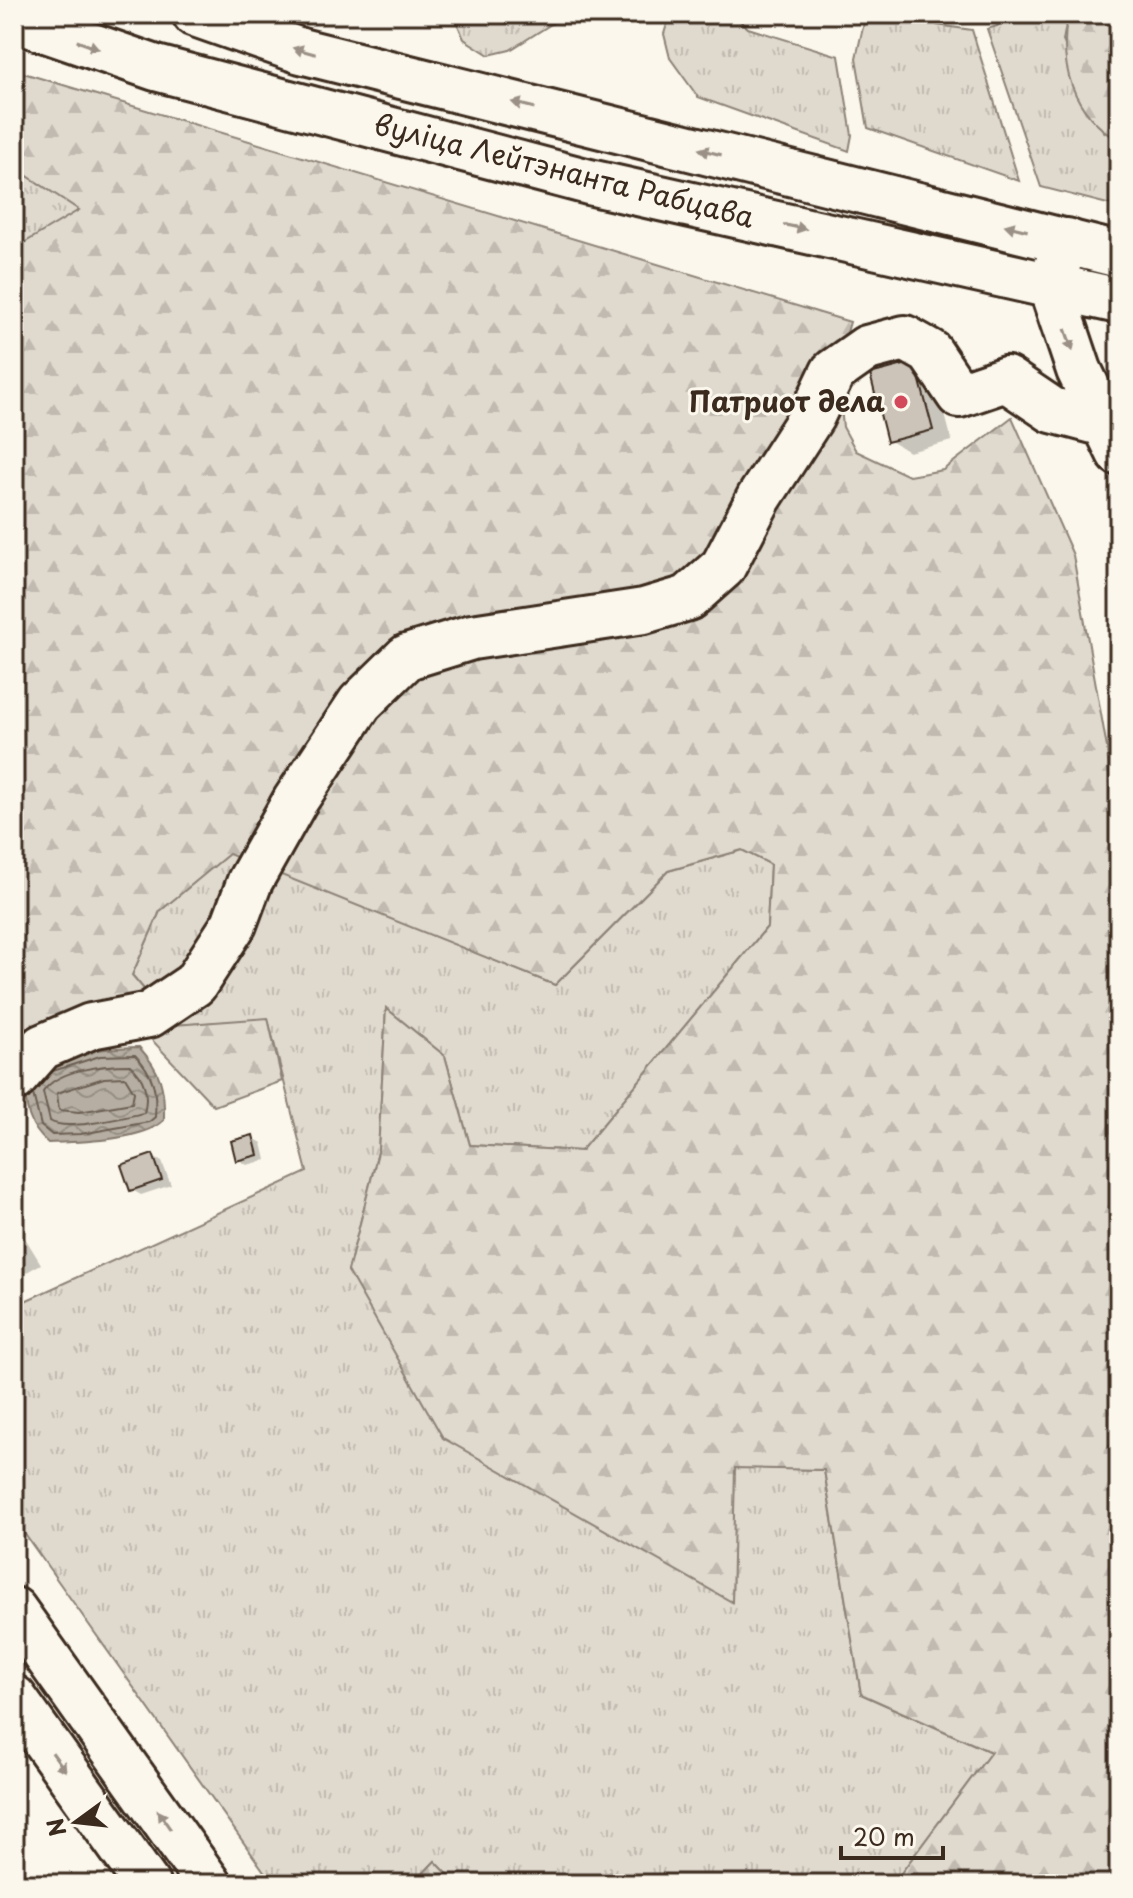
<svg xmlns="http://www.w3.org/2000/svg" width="1133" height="1898" font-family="'Playpen Sans',sans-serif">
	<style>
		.grass { fill: url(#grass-tufts); stroke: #8d8276; stroke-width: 2 }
		.forest { fill: url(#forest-firs); stroke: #8d8276; stroke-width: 2 }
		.water { fill: url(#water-waves); stroke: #85796d; stroke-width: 2 }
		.shadow { fill: #0003 }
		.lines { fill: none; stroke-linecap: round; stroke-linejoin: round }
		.shore { stroke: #6c5f53; stroke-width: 2 }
		.building { fill: #ccc4b9; stroke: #3b2a1e; stroke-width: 2 }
		.minor-casing { stroke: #3b2a1e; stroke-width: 50 }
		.highway-casing { stroke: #3b2a1e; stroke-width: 50 }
		.minor { stroke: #fbf7ec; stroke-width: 44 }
		.highway { stroke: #fbf7ec; stroke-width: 44 }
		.oneway { fill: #9b9085 }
		.poi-dot { fill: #d1495b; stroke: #fbf7ec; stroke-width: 3 }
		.labels { text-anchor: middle; stroke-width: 6; stroke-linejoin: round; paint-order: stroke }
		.street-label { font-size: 28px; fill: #3b2a1e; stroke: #fbf7ec }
		.poi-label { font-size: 28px; font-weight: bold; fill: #3b2a1e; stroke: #fbf7ec; text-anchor: end }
	</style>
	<defs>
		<pattern id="grass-tufts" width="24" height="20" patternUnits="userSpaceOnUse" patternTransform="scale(2)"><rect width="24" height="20" fill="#dfd9ce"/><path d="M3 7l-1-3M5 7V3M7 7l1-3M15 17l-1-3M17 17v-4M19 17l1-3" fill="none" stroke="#c0bab0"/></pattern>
		<pattern id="forest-firs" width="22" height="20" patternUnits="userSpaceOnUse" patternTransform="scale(2)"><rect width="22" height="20" fill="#dfd9ce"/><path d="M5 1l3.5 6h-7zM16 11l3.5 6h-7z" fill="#c0bab0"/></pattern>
		<pattern id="water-waves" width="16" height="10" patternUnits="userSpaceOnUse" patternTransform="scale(2)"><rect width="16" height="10" fill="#b6aea2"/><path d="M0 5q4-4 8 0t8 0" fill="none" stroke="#958e83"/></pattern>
	</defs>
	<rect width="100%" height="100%" fill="#fbf7ec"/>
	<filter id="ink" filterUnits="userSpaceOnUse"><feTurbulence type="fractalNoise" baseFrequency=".0125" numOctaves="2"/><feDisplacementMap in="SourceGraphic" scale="16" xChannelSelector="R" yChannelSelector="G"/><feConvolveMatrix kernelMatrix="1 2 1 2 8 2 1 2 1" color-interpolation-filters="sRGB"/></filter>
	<g filter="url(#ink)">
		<path class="grass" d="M453 14H567L510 50 489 55 464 39Z
			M670 14H733L748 28 839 56 852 135 849 151 698 97 670 58 664 34Z
			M866 14H926L937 25 972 30 1019 181 868 128 856 58Z
			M1013 14H1068L1063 41 1103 131 1119 141V207L1041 187 987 29 997 26Z
			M14 167 80 210 14 249Z
			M742 850 770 864 767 927 581 1151 470 1145 445 1056 386 1008 378 1152 348 1271 732 1601 734 1467 824 1470 861 1694 991 1752 893 1884H457L435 1861 413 1884H273L14 1519V1306L307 1172 268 1019 174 1025 132 975 160 911 229 853 555 985 668 871Z"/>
		<path class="forest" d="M1068 14H1119V141C1072 113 1058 65 1068 14Z
			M20 72 850 322 837 367 843 427 856 451 909 476 943 470 1012 417 1073 555 1107 748 1119 903V1884H893L991 1752 861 1694 824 1470 735 1468 732 1602 443 1438 348 1271 378 1152 386 1008 445 1056 470 1145 581 1151 767 927 770 864 742 850 668 871 555 985 229 854 160 911 132 975 174 1025 268 1018 282 1081 214 1106 120 1006 14 1079V249L79 210 14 167V88Z
			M435 1861 457 1884H413Z"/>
		<path class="water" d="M139 1047C161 1071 165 1088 164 1120 144 1141 77 1142 48 1143 29 1127 25 1108 25 1084 52 1052 98 1048 139 1047Z"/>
		<path class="shadow" d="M915 364 935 376 952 441 909 452 889 440Z
			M252 1137 262 1143 266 1160 247 1165 238 1159Z
			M153 1157 162 1162 171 1185 141 1195 132 1190Z
			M14 1220 41 1264 18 1277 14 1274Z"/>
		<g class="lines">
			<path class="shore" d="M130 1065C145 1078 149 1094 144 1113 125 1117 65 1132 50 1121L43 1092C57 1069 105 1065 130 1065Z
				M125 1077 134 1092 132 1103 79 1112 59 1110 57 1093 104 1078Z
				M33 1094 41 1126 52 1135 81 1134 149 1122 155 1117C157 1091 154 1074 135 1055L100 1056 53 1071"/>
		</g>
		<path class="building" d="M915 362 933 430 887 442 870 374Z
			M253 1135 258 1155 236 1161 231 1141Z
			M153 1154 162 1180 130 1191 121 1165Z"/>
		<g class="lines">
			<defs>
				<path id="minor" d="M1067 241 1050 284 1079 370 1119 453
					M14 1079 42 1047 91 1026 149 1015 195 984 234 924 250 881 295 801 360 703 407 657 472 637 644 611 688 598 723 567 759 498 812 416 833 372 867 348 905 338 930 352 959 395 1006 379 1052 410 1105 424"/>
				<path id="highway" d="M195 14 301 51 1119 255
					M14 19 156 68 589 182 1119 301
					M14 1610 209 1884
					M14 1698 147 1884"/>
			</defs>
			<use href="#minor" class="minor-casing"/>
			<use href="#highway" class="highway-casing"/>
			<use href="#minor" class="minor"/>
			<use href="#highway" class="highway"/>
		</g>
		<defs><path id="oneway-solid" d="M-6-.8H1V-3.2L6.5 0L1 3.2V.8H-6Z" transform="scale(2)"/></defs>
		<g class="oneway">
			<use href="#oneway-solid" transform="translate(88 45) rotate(19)"/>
			<use href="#oneway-solid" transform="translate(304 51) rotate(-164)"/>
			<use href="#oneway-solid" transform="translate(523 105) rotate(-166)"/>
			<use href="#oneway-solid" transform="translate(710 152) rotate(-166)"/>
			<use href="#oneway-solid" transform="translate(795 227) rotate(12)"/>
			<use href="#oneway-solid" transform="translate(1016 228) rotate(-166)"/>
			<use href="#oneway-solid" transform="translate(1069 340) rotate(71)"/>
			<use href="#oneway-solid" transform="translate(59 1762) rotate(54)"/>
			<use href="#oneway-solid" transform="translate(164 1820) rotate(-125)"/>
		</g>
	</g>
	<circle class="poi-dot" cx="901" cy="402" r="8"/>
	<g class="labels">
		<g class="street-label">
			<text transform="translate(564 171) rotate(14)" y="10">вуліца Лейтэнанта Рабцава</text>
		</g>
		<g class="poi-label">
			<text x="885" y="412">Патриот дела</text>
		</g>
	</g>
	<rect width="1133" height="1898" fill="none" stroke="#fbf7ec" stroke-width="48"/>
	<rect x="24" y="24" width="1085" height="1850" fill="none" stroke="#3b2a1e" stroke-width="3" filter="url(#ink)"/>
	<g transform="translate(76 1822) rotate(255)" stroke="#fbf7ec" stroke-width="6" paint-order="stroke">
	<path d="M0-6L14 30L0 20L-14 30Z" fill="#3b2a1e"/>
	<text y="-12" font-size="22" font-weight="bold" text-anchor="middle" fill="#3b2a1e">N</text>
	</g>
	<path d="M841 1846v12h102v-12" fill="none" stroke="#3b2a1e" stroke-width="4"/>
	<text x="853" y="1846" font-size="24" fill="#3b2a1e" stroke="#fbf7ec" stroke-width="6" paint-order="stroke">20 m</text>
</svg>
